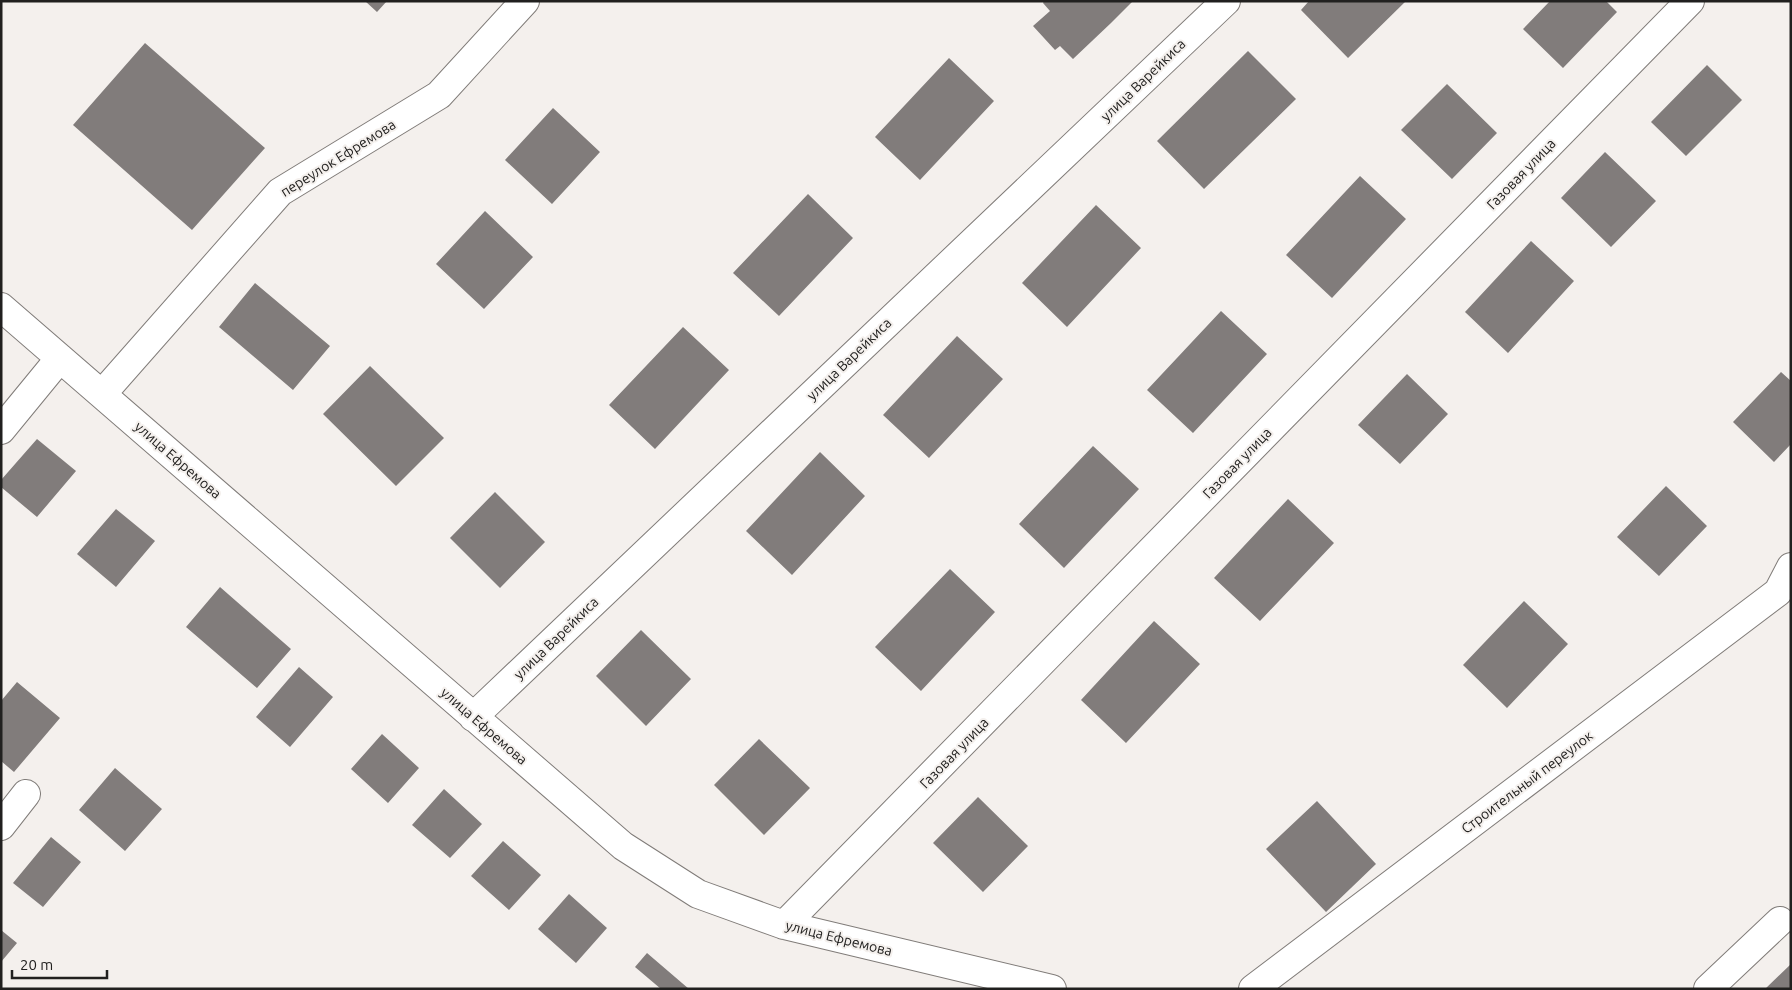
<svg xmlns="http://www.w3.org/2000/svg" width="1792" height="990" font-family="Ubuntu,sans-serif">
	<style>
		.building { fill: #817c7b }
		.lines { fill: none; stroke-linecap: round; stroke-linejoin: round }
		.minor-casing { stroke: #807c79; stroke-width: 30 }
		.minor { stroke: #fff; stroke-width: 28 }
		.labels { text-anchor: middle; stroke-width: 4; stroke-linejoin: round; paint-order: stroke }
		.street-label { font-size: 14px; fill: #21201f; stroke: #f4f0ed }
	</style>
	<rect width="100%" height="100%" fill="#f4f0ed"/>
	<path class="building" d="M365 1H387L377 12Z
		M1044 1H1133L1111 23 1095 6 1111 23 1073 59 1060 46 1055 50 1033 26 1050 11 1043 3Z
		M1309 1H1406L1348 58 1301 10Z
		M1550 1H1606L1617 12 1563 68 1523 29Z
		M145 43 265 148 192 230 73 125Z
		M1248 51 1296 99 1204 189 1157 141Z
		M949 58 994 101 920 180 875 137Z
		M1707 65 1742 100 1686 156 1651 122Z
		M1447 84 1497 133 1452 179 1401 130Z
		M553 108 600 152 552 204 505 160Z
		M1605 152 1656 201 1611 247 1561 198Z
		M1360 176 1406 219 1332 298 1286 255Z
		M808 194 853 238 779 316 733 273Z
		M1096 205 1141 248 1067 327 1022 283Z
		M485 211 533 257 484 309 436 264Z
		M1531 241 1574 281 1508 353 1465 312Z
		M255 283 330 346 293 390 219 327Z
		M1221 311 1267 354 1193 433 1147 390Z
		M683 327 729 370 655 449 609 405Z
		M957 336 1003 379 929 458 883 415Z
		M370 366 444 438 396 486 323 414Z
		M1781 372 1791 381V444L1774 462 1733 422Z
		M1407 374 1448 414 1400 464 1358 425Z
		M37 439 76 471 37 517 1 487V480Z
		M1093 446 1139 489 1064 568 1019 524Z
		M820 452 865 496 792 575 746 531Z
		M1666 486 1707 526 1659 576 1617 537Z
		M495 492 545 542 500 588 450 538Z
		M1288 499 1334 543 1260 621 1214 578Z
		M116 509 155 541 116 587 77 554Z
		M950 569 995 612 921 691 875 647Z
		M220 587 291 649 257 688 186 627Z
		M1524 601 1568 644 1507 708 1463 665Z
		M1154 621 1200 664 1126 743 1081 700Z
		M641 630 691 679 646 726 596 676Z
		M299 667 333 697 290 747 256 717Z
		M17 682 60 718 14 772 1 761V701Z
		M382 734 419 768 388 803 351 769Z
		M759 739 810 788 764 835 714 785Z
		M115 768 162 809 125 851 79 810Z
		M444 789 482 824 450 858 412 825Z
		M978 797 1028 846 983 892 933 843Z
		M1317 801 1376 864 1326 912 1266 849Z
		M51 837 81 862 43 907 13 883Z
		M503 841 541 875 509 910 471 876Z
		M569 894 607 928 576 963 538 929Z
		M1 930 17 943 1 962Z
		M647 953 689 989H661L635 967Z
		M1791 964V989H1765Z"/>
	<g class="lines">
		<defs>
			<path id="minor" d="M1 307 623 846 698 894 784 925 1052 989
				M102 394 280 192 439 95 525 1
				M1 430 60 358
				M473 717 1226 1
				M1 826 26 794
				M784 925 1690 1
				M1253 989 1778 592 1791 567
				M1708 989 1780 921"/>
		</defs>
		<use href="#minor" class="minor-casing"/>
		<use href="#minor" class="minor"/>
	</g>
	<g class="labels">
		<g class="street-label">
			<text transform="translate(1143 80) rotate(-44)" y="5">улица Варейкиса</text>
			<text transform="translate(338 158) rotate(-32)" y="5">переулок Ефремова</text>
			<text transform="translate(1521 174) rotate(-46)" y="5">Газовая улица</text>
			<text transform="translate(849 359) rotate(-44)" y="5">улица Варейкиса</text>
			<text transform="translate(178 460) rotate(41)" y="5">улица Ефремова</text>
			<text transform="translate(1237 463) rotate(-46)" y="5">Газовая улица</text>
			<text transform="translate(556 638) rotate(-44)" y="5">улица Варейкиса</text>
			<text transform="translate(484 726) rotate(41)" y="5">улица Ефремова</text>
			<text transform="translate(954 753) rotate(-46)" y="5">Газовая улица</text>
			<text transform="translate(1527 782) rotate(-37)" y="5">Строительный переулок</text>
			<text transform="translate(839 938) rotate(14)" y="5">улица Ефремова</text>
		</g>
	</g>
	<rect width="1792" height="990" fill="none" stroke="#21201f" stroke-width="5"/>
	<path d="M12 970v8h95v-8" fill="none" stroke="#21201f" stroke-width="2.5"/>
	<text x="20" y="970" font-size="15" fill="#21201f" stroke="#f4f0ed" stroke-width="4" paint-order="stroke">20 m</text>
</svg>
